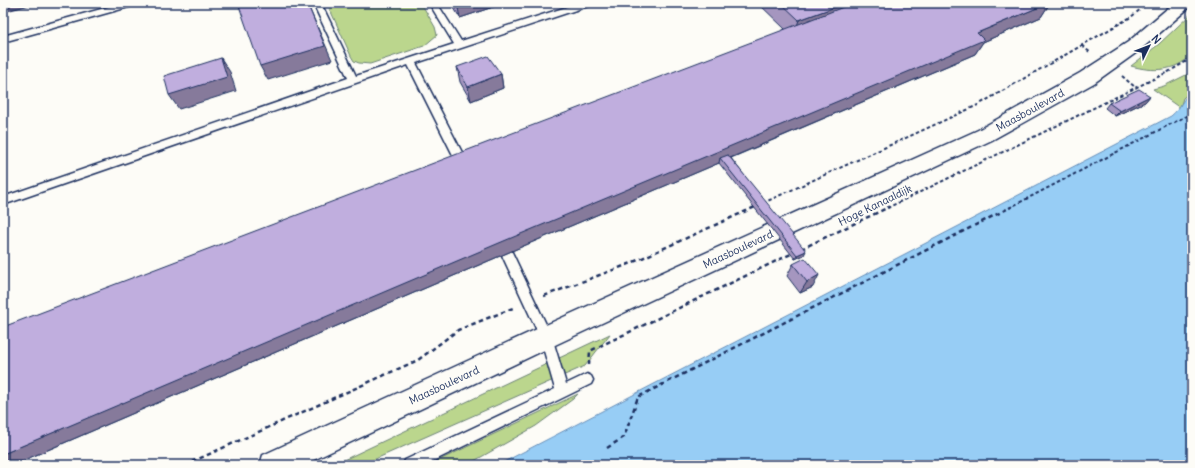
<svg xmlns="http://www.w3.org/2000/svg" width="1195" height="468" font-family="Delius,sans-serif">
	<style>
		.green { fill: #bbd68d; stroke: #6b8276 }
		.water { fill: #97cdf5; stroke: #658eb9 }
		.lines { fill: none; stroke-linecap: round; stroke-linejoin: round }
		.lane-casing { stroke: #1b2f5e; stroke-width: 3 }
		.secondary-casing { stroke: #1b2f5e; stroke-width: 3 }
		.path-far1 { stroke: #1b2f5e; stroke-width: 2; stroke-dasharray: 3.5 2.5; stroke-linecap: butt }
		.path { stroke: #1b2f5e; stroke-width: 2.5; stroke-dasharray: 4.5 3.5; stroke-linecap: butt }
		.lane { fill: #fdfcf7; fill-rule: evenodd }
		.secondary { fill: #fdfcf7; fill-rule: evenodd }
		.wall { fill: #a596bf; stroke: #1b2f5e }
		.shaded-wall { fill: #867a9b; stroke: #1b2f5e }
		.building { fill: #c0aede; stroke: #1b2f5e }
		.labels { text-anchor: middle; stroke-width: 4; stroke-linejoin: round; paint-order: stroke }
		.street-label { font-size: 11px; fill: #1b2f5e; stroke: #fdfcf7 }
	</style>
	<rect width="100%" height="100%" fill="#fdfcf7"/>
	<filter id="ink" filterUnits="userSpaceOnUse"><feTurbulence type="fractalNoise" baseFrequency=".025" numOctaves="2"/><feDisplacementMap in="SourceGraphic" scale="8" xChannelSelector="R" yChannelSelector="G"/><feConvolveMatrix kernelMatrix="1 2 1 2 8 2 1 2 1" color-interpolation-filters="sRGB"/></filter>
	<g filter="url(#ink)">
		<path class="green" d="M327 3H421L435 27 437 35 424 46 370 64 359 63 354 61 351 56Z
			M1192 13V55C1174 72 1153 72 1131 66L1159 44Z
			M1192 72V91L1183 98 1180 108 1153 89 1164 86Z
			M610 334 585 366 362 465H333Z
			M578 394 573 399 536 426 467 465H429Z"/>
		<path class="water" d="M1192 91V465H498L1171 116C1182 107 1181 100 1192 91Z"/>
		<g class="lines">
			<defs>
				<path id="lane" d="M123 3H137L136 5 3 42V36Z
					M313 3H321L356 76 454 44 429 3H437L461 41 579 3H592L591 5 416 63 469 166 468 169H460L408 65 3 205V197L348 78Z
					M507 248 511 250 552 337 566 384 587 374 591 376 593 380 591 384 425 465H403L405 460 555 389 540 337 501 253 503 250Z"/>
				<path id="secondary" d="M1174 3H1192V5L1140 50 1094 83 992 140 555 345 303 465H260L263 455 537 329 978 130 1080 73 1128 42Z"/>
			</defs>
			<use href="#lane" class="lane-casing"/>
			<use href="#secondary" class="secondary-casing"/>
			<path class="path-far1" d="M1082 46 1091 53
				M1122 76 1136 88
				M1192 101 1188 104 1192 111
				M763 203 978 105 1131 17 1148 3
				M753 208 756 206
				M887 208 1170 71 1192 58
				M1009 208 1192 113"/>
			<path class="path" d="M801 249 889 207
				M544 296 629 264 755 207
				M589 365 590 351 793 253
				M607 448 624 437 638 397 1011 207
				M185 465 418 360 458 330 513 308"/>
			<use href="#lane" class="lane"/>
			<use href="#secondary" class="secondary"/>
		</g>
		<path class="wall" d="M451 3H505L460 18Z
			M758 3H1050L1041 17 983 42 975 54 731 158 804 255 795 259 719 163 507 253 15 464 3 460V454L785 29Z
			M457 67 501 74 503 88 471 101 460 82Z
			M1150 96 1145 102 1115 116 1105 108 1109 103Z
			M793 264 813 287 800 293 787 276Z"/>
		<path class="shaded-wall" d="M3 3H37L3 12Z
			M307 3 332 60 268 80 260 66Z
			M457 3H505L460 18Z
			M846 3H886L793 38 799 20Z
			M1049 3H1050L1041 17 983 42 975 54 723 161 720 158 719 163 507 253 15 464 3 460V454L977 33Z
			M221 58 230 72 236 91 179 109 169 95Z
			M501 74 503 88 471 101 468 87Z
			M1150 96 1145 102 1115 116 1120 111Z
			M806 251 804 255 795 259 797 255Z
			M819 275 813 287 800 293 807 282Z"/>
		<path class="building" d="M238 3H307L325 46 260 66Z
			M781 3H846L799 20Z
			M854 3H1049L977 33 984 40 504 241 3 454V327Z
			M488 56 501 74 468 87 457 67Z
			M221 58 227 77 169 95 164 76Z
			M1139 89 1150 96 1120 111 1109 103Z
			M728 155 806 251 797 255 720 158Z
			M805 258 819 275 807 282 793 264Z"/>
	</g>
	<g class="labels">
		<g class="street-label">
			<text transform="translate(1030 110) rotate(-29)" y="4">Maasboulevard</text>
			<text transform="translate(875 205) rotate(-26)" y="4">Hoge Kanaaldijk</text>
			<text transform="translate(738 249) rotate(-25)" y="4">Maasboulevard</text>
			<text transform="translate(444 385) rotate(-25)" y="4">Maasboulevard</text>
		</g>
	</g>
	<rect width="1195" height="468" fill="none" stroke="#fdfcf7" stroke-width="16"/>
	<rect x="8" y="8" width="1179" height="452" fill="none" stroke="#1b2f5e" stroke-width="1.5" filter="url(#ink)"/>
	<g transform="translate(1149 46) rotate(47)" stroke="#fdfcf7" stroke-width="3" paint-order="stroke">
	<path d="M0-3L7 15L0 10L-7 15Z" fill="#1b2f5e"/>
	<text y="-6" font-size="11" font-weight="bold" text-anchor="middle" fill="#1b2f5e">N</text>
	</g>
</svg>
